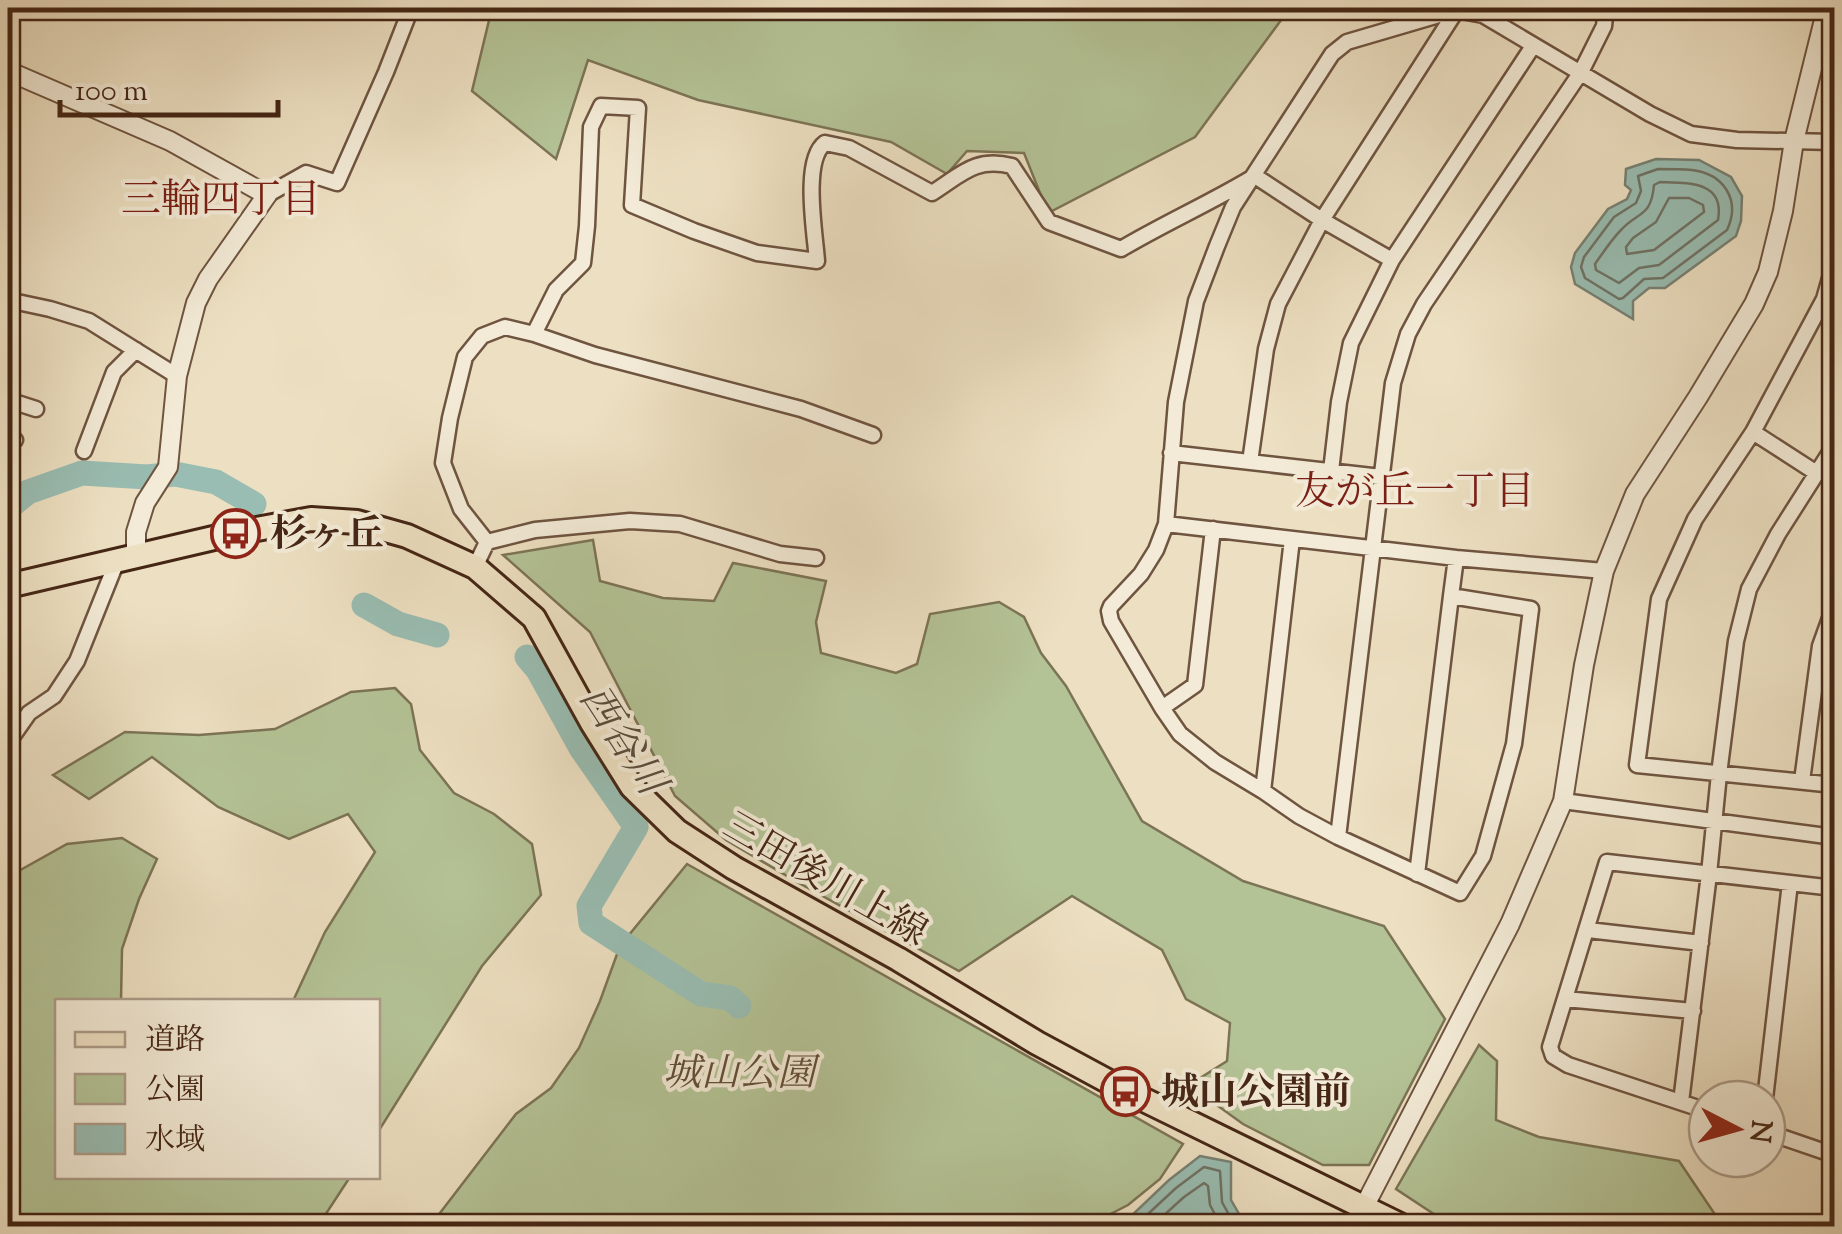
<svg xmlns="http://www.w3.org/2000/svg" width="1842" height="1234" font-family="'Sorts Mill Goudy','Noto Serif JP',serif">
	<style>
		.green { fill: #b4c396; stroke: #7c7456; stroke-width: 2.5 }
		.water { fill: #99bdb2; stroke: #778173; stroke-width: 2.5 }
		.lines { fill: none; stroke-linecap: round; stroke-linejoin: round }
		.shore { stroke: #6f7264; stroke-width: 2.5 }
		.river { stroke: #99bdb2; stroke-width: 25 }
		.minor-casing { stroke: #6f5440; stroke-width: 19 }
		.tertiary-casing { stroke: #6f5440; stroke-width: 22 }
		.primary-casing { stroke: #452615; stroke-width: 28 }
		.minor { stroke: #f3ebd7; stroke-width: 14 }
		.tertiary { stroke: #f3ebd7; stroke-width: 18 }
		.primary { stroke: #ede0c2; stroke-width: 22 }
		.labels { text-anchor: middle; stroke-width: 8; stroke-linejoin: round; paint-order: stroke }
		.poi-label { font-size: 38px; font-weight: bold; fill: #452615; stroke: #f3ebd7; text-anchor: start }
		.street-label { font-size: 38px; fill: #452615; stroke: #f3ebd7 }
		.park-label { font-size: 38px; font-style: italic; fill: #614d35; stroke: #f3ebd7 }
		.neighbourhood-label { font-size: 40px; fill: #7a1f14; stroke: #f3ebd7 }
		.water-label { font-size: 40px; font-style: italic; fill: #5a4c3c; stroke: #f3ebd7 }
	</style>
	<rect width="100%" height="100%" fill="#ede0c2"/>
	<filter id="stains"><feTurbulence type="fractalNoise" baseFrequency=".002" numOctaves="4"/><feColorMatrix values="0 0 0 0 .2 0 0 0 0 .09 0 0 0 0 .02 0 0 0 .5 -.17"/></filter>
	<radialGradient id="worn" r=".72"><stop offset=".6" stop-color="#630" stop-opacity="0"/><stop offset="1" stop-color="#630" stop-opacity=".3"/></radialGradient>
	<path class="green" d="M492 8H1290L1195 137 1048 213 1024 153 967 151 947 174 891 142 698 100 588 60 556 159 472 91Z
		M593 540 600 581 663 598 714 601 733 563 826 581 816 622 821 653 896 673 917 664 930 614 999 602 1024 617 1041 653 1066 686 1142 821 1243 881 1384 926 1445 1019 1369 1165H1323L1243 1124 1189 1085 1227 1061 1230 1023 1186 999 1162 950 1072 896 959 971 797 882 726 840 675 796 590 632 503 555Z
		M395 688 411 704 420 750 454 793 494 814 532 844 541 895 482 966 378 1132V1002L293 1001 325 932 375 852 348 814 289 839 218 807 152 757 89 799 53 775 125 732 199 735 275 729 351 692Z
		M122 838 157 859 139 899 122 949 121 1001 58 1002V1176L350 1177 318 1226H8V877L67 844Z
		M687 864 1183 1144 1160 1179 1128 1205 1097 1221V1226H430L516 1114 551 1088 579 1048 600 1001 620 946Z
		M1479 1045 1497 1061 1496 1120 1539 1137 1679 1161 1716 1216 1742 1226H1452L1396 1189Z"/>
	<path class="water" d="M1656 159 1699 160 1731 177 1742 196 1741 221 1736 236 1665 288H1649L1633 301V319L1575 284 1571 267 1575 253 1608 209 1627 199 1631 190 1625 185 1626 169Z
		M1200 1156 1231 1162V1200L1246 1226H1124L1128 1219 1169 1180Z"/>
	<g class="lines">
		<path class="shore" d="M1658 169C1669 169 1681 169 1692 170 1724 174 1741 200 1727 230L1663 278 1644 279 1623 298 1619 299 1585 278 1581 267 1584 257 1614 217 1636 203 1641 191 1638 176Z
			M1660 182C1689 183 1725 181 1718 220L1659 265 1639 268 1619 283 1596 270 1595 264C1603 253 1611 240 1621 230 1638 211 1651 218 1654 185Z
			M1669 198H1689L1703 205 1704 212 1654 250 1627 254 1626 247 1633 238 1656 222Z
			M1135 1226 1176 1188 1204 1167 1220 1171 1222 1202 1235 1226
			M1152 1226 1184 1197 1204 1183 1208 1186 1210 1205 1221 1226"/>
		<path class="river" d="M8 508 28 492 82 473 147 477 175 474 216 482 254 504
			M364 605 398 624 437 635
			M527 657 538 670 581 748 636 827 589 906 591 923 701 994 730 998 739 1006"/>
		<defs>
			<path id="minor" d="M1255 176 1322 220 1392 260
				M267 195 306 173 337 183 386 72 411 8
				M1834 264 1824 299 1753 432 1695 519 1659 599 1637 765 1834 785
				M8 300 50 309 89 321 177 376
				M8 321 13 301
				M534 334 556 290 583 263 587 226 591 127 601 106 638 108 632 205 694 231 757 253 817 261C815 233 802 160 825 143L849 148 932 193C962 174 975 157 1012 166L1049 222 1121 249C1163 224 1208 204 1250 179
				M8 400 36 409
				M1753 432 1818 474
				M8 438 15 440
				M84 451 114 372 136 350
				M1171 453 1381 477
				M1250 462 1266 349 1278 304 1322 220 1456 11
				M1331 471 1339 402 1351 343 1392 260 1533 46
				M1166 524 1456 558 1604 571
				M487 542 461 509 443 463 450 418 465 357 482 336 505 327 534 334 595 355 801 409 873 435
				M1456 558 1451 596 1531 609 1514 744 1483 856 1460 893 1338 837 1299 816 1263 791 1215 762 1180 734 1162 708 1111 621 1109 611 1111 606 1141 574 1156 550 1166 524 1176 402 1196 301 1217 246 1233 207 1332 54 1347 42 1456 10 1483 15 1650 114 1691 134 1737 140 1834 142
				M475 567 487 542 535 530 630 521 680 524 780 554 816 558
				M1162 708 1195 685 1213 529
				M8 740H10L29 713 54 696 77 661 117 561
				M1802 781 1820 646 1834 607
				M1263 791 1292 539
				M1563 801 1834 837
				M1338 837 1393 383 1408 334 1424 304 1581 72 1604 26 1606 8
				M1417 874 1451 596
				M1588 930 1701 943
				M1565 999 1693 1011
				M1765 1099 1790 883
				M1681 1102 1709 874 1719 774 1736 641 1749 589 1778 534 1834 446
				M1707 1111 1568 1065 1553 1056 1550 1047 1607 862 1834 888
				M1767 1132 1834 1155"/>
			<path id="tertiary" d="M8 71 170 141 267 195 208 279 196 303 177 376 168 467 145 503 136 532V557
				M1364 1207 1510 924 1563 801 1584 665 1604 571 1635 494 1698 397 1754 304 1768 272 1783 211 1794 141 1827 8"/>
			<path id="primary" d="M8 586 235 533 311 519 357 522 407 536 475 567 534 618 592 723 632 787 677 831 734 868 898 959 1037 1043 1126 1091 1402 1226"/>
		</defs>
		<use href="#minor" class="minor-casing"/>
		<use href="#tertiary" class="tertiary-casing"/>
		<use href="#primary" class="primary-casing"/>
		<use href="#minor" class="minor"/>
		<use href="#tertiary" class="tertiary"/>
		<use href="#primary" class="primary"/>
	</g>
	<defs>
		<symbol id="bus-ring" viewBox="-11 -11 22 22"><circle r="9.5" fill="#f3ebd7" stroke="#8f2418" stroke-width="1.5"/><path d="M-5-6H5V4H4V6H2V4H-2V6H-4V4H-5ZM-3.5-4V0h7V-4ZM-3.5 1.2v1.5H-2V1.2ZM2 1.2v1.5H3.5V1.2Z" fill="#8f2418"/></symbol>
	</defs>
	<g fill-rule="evenodd">
		<use href="#bus-ring" x="208" y="506" width="55" height="55"/>
		<use href="#bus-ring" x="1098" y="1064" width="55" height="55"/>
	</g>
	<g class="labels">
		<g class="poi-label">
			<text x="270" y="546">杉ヶ丘</text>
			<text x="1161" y="1104">城山公園前</text>
		</g>
		<g class="street-label">
			<text transform="translate(826 878) rotate(30)" y="13">三田後川上線</text>
		</g>
		<g class="park-label">
			<text x="739" y="1085">城山公園</text>
		</g>
		<g class="neighbourhood-label">
			<text x="221" y="212">三輪四丁目</text>
			<text x="1415" y="504">友が丘一丁目</text>
		</g>
		<g class="water-label">
			<text transform="translate(624 739) rotate(57)" y="14">西谷川</text>
		</g>
	</g>
	<rect width="1842" height="1234" fill="none" stroke="#ede0c2" stroke-width="40"/>
	<rect x="10" y="10" width="1822" height="1214" fill="none" stroke="#452615" stroke-width="5"/>
	<rect x="20" y="20" width="1802" height="1194" fill="none" stroke="#452615" stroke-width="2.5"/>
	<rect x="55" y="999" width="325" height="180" fill="#f3ebd7" stroke="#ad9c89" stroke-width="2.5"/>
	<rect x="75" y="1032" width="50" height="15" fill="#ede0c2" stroke="#ad9c89" stroke-width="2.5"/>
	<text x="145" y="1049" font-size="30" fill="#452615">道路</text>
	<rect x="75" y="1074" width="50" height="30" fill="#b4c396" stroke="#ad9c89" stroke-width="2.5"/>
	<text x="145" y="1099" font-size="30" fill="#452615">公園</text>
	<rect x="75" y="1124" width="50" height="30" fill="#99bdb2" stroke="#ad9c89" stroke-width="2.5"/>
	<text x="145" y="1149" font-size="30" fill="#452615">水域</text>
	<g transform="translate(1737 1129) rotate(96)"><circle r="48" fill="#f3ebd7" stroke="#ad9c89" stroke-width="2.5"/>
	<path d="M0-8L18 38L0 25L-18 38Z" fill="#8f2418"/>
	<text y="-15" font-size="28" font-weight="bold" text-anchor="middle" fill="#452615">N</text>
	</g>
	<path d="M60 100v15h218v-15" fill="none" stroke="#452615" stroke-width="5"/>
	<text x="75" y="100" font-size="30" fill="#452615" stroke="#f3ebd7" stroke-width="8" paint-order="stroke">100 m</text>
	<rect width="100%" height="100%" filter="url(#stains)"/>
	<rect width="100%" height="100%" fill="url(#worn)"/>
</svg>
